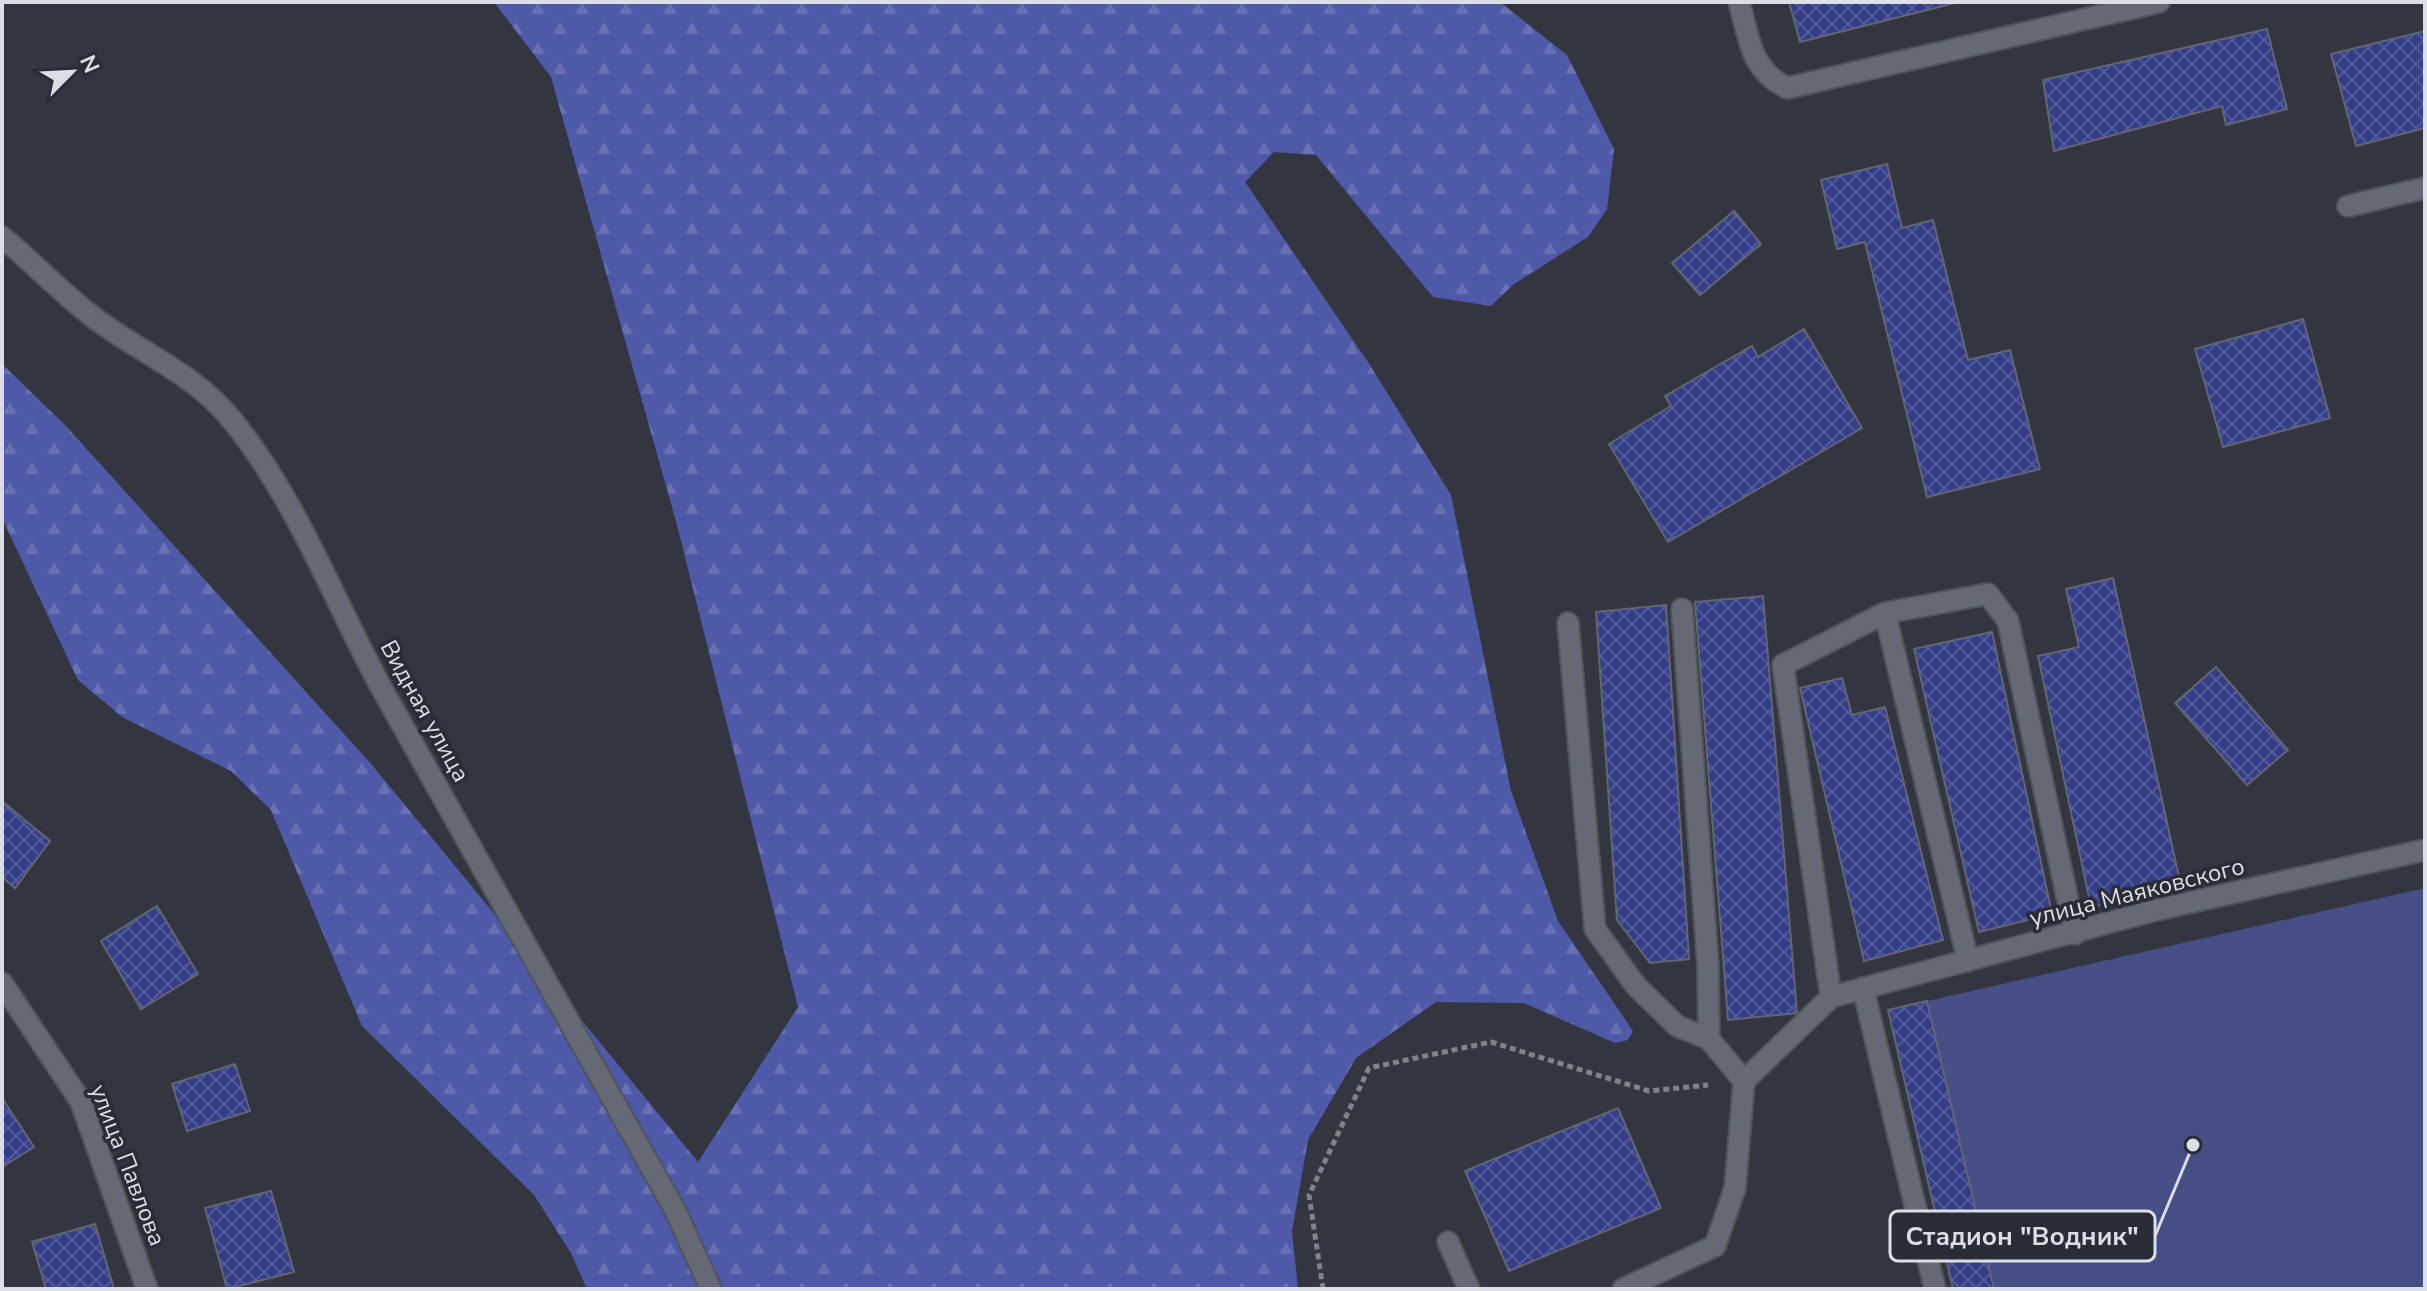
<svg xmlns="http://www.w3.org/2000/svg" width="2427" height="1291" font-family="'Nunito Sans',sans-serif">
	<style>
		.green { fill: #454f85 }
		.forest { fill: url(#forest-firs) }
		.building { fill: url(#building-cross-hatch); stroke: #626572; stroke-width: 2 }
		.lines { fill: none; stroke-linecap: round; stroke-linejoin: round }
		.minor-casing { stroke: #51535d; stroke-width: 24 }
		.path { stroke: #80838c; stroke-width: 5; stroke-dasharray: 6 4; stroke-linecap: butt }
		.minor { stroke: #656875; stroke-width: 20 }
		.labels { text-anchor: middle; stroke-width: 7; stroke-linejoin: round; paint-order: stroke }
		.street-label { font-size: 24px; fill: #dcdee5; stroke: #292c37 }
		.leader { fill: none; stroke: #dcdee5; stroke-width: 3 }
		.callout-dot { fill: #dcdee5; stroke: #292c37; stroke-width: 3 }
		.callout { fill: #292c37; stroke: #dcdee5; stroke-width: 3 }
		.callout-label { font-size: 26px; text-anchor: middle; font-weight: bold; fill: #dcdee5 }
	</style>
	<defs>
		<pattern id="forest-firs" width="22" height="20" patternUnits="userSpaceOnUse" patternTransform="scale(2)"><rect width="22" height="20" fill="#4e5aa8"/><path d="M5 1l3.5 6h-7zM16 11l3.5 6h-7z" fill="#6771b4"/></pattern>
		<pattern id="building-cross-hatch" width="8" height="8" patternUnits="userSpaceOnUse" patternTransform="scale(2)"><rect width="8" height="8" fill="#343e88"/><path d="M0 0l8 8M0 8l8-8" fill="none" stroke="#515999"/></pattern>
	</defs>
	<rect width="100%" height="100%" fill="#333641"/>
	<path class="green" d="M2425 888V1289H1994L1927 1001Z"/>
	<path class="forest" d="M494 2H1500L1567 55 1614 149 1607 209 1588 237 1514 284 1491 306 1433 297 1316 155 1274 152 1245 182 1368 362 1451 495 1511 791 1558 921 1633 1031 1628 1040 1615 1043 1524 1003 1436 1002 1356 1058 1308 1140 1292 1231 1298 1289H587L571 1253 534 1195 362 1026 271 810 231 771 122 717 78 680 2 518V364L66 426 372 765 698 1162 798 1007 677 525 551 77Z"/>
	<path class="building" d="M1789 2H1959L1800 42Z
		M2267 29 2287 109 2226 125 2222 106 2054 151 2043 80Z
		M2425 31V128L2356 146 2331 54Z
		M1887 164 1902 228 1933 220 1968 360 2010 350 2040 469 1927 497 1865 242 1837 249 1821 180Z
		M1734 211 1761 244 1700 295 1672 263Z
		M2303 319 2330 418 2223 447 2195 349Z
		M1804 329 1862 428 1668 542 1609 444 1671 406 1665 396 1752 346 1758 357Z
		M2113 578 2181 886 2091 907 2038 656 2079 647 2066 589Z
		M1763 596 1797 1013 1728 1020 1695 602Z
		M1666 605 1689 959 1650 963 1617 920 1596 612Z
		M1992 632 2052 914 1979 932 1914 649Z
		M2216 667 2288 750 2247 785 2175 703Z
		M1842 678 1852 715 1885 707 1943 940 1864 961 1800 688Z
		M2 801 50 841 15 888 2 877Z
		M157 906 198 974 141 1009 101 941Z
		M1927 1001 1994 1289H1953L1888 1010Z
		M235 1064 250 1111 187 1131 172 1084Z
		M2 1098 34 1147 2 1167Z
		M1618 1108 1661 1208 1509 1271 1465 1171Z
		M271 1191 294 1272 227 1289 205 1208Z
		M95 1224 114 1289H46L32 1242Z"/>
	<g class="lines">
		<defs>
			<path id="minor" d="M1739 2C1750 40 1749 68 1787 88L2159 2
				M2348 206 2425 188
				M2 237C35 264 63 295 97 320 143 354 196 375 232 420 297 500 333 599 382 689 478 863 578 1036 675 1210L711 1289
				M1682 609 1708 966 1709 1039 1744 1081
				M1885 613 1968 961
				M1568 623 1595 929 1636 986 1677 1026 1709 1039
				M2 983 81 1102 147 1289
				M1863 988 1935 1289
				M1831 997 1783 665 1885 613 1988 594 2008 621 2075 934
				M1448 1242 1469 1289
				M1623 1289 1715 1246 1735 1188 1744 1081 1831 997 2156 910 2425 850"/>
		</defs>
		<use href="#minor" class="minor-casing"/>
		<path class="path" d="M1323 1289 1309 1195 1369 1068 1491 1042 1649 1091 1708 1085"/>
		<use href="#minor" class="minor"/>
	</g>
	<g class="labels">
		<g class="street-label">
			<text transform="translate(425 711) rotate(61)" y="8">Видная улица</text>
			<text transform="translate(2137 892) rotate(-14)" y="8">улица Маяковского</text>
			<text transform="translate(128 1165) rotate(69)" y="8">улица Павлова</text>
		</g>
	</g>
	<path class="leader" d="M2193 1145L2155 1236"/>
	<circle class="callout-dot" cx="2193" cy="1145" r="8"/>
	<rect class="callout" x="1890" y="1211" width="265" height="50" rx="8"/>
	<g class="callout-label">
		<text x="2022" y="1245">Стадион "Водник"</text>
	</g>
	<rect width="2427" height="1291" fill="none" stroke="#dcdee5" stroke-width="8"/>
	<g transform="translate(72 72) rotate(66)" stroke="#292c37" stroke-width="6" paint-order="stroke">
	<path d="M0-6L14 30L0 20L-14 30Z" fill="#dcdee5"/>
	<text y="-12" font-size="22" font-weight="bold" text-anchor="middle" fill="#dcdee5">N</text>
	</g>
</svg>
